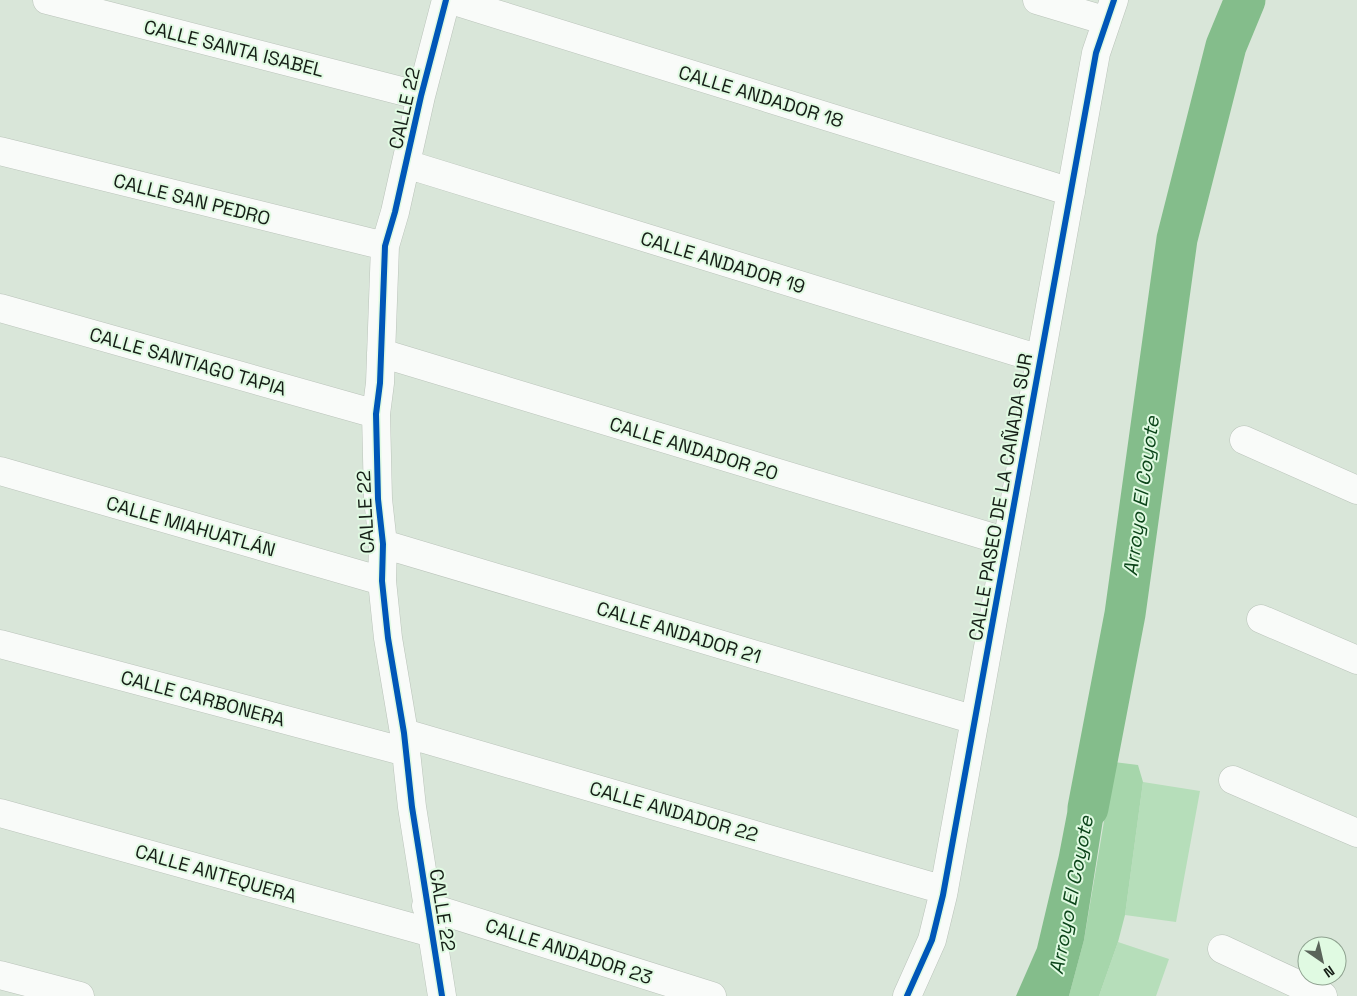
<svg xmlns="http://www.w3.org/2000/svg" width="1357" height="996" font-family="'Space Grotesk',sans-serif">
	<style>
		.green { fill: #b6deba }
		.forest { fill: #a6d6ab }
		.water { fill: #84bd8b }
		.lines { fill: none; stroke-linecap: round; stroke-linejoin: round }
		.river { stroke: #84bd8b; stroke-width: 41 }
		.minor-casing { stroke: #bac3ba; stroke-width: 29 }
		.minor { stroke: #f9fbf9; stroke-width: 28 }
		.cycleway-casing { stroke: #e0fae2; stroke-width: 9 }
		.cycleway { stroke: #0057b8; stroke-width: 6 }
		.labels { text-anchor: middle; stroke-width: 4; stroke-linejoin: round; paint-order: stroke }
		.street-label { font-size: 19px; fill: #151e16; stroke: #e0fae2 }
		.water-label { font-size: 20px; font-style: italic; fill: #0b4419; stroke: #e0fae2 }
	</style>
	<rect width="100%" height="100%" fill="#d9e6d9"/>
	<path class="green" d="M1143 782 1200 791 1176 922 1125 915Z
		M1118 942 1169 959 1156 996H1099Z"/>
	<path class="forest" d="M1114 762 1138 765 1143 782 1125 915 1118 942 1099 996H1069L1084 940Z"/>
	<path class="water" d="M1079 751 1115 756 1105 807 1084 940 1069 996H1016L1037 948 1059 855Z"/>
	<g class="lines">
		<path class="river" d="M1088 808 1125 614 1177 239 1226 46 1245 0"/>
		<defs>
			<path id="minor" d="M47 0 421 96
				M451 0 1071 192
				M1037 0 1107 21
				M0 151 385 246
				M406 164 1040 359
				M0 308 376 414
				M381 353 1007 542
				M1244 440 1357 490
				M0 471 382 581
				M383 544 975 720
				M1261 619 1357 660
				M0 644 406 752
				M404 733 944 890
				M1233 780 1357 833
				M0 813 432 933
				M426 906 712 996
				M1222 949 1323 996
				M0 975 80 996
				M442 996 412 807 404 733 388 638 382 581 383 544 378 499 376 414 380 383 385 246 395 212 421 96 446 0
				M907 996 932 940 943 895 1096 53 1114 0"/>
		</defs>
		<use href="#minor" class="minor-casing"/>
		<use href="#minor" class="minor"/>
		<defs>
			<path id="cycleway" d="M442 996 412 807 404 733 388 638 382 581 383 544 378 499 376 414 380 383 385 246 395 212 421 96 446 0
				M907 996 932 940 943 895 1096 53 1114 0"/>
		</defs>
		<use href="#cycleway" class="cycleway-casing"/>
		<use href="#cycleway" class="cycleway"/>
	</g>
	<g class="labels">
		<g class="street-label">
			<text transform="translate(234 48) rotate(14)" y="7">CALLE SANTA ISABEL</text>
			<text transform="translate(761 96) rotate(17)" y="7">CALLE ANDADOR 18</text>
			<text transform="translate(404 108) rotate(-77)" y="7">CALLE 22</text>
			<text transform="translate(192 199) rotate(14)" y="7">CALLE SAN PEDRO</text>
			<text transform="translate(723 262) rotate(17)" y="7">CALLE ANDADOR 19</text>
			<text transform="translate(188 361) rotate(16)" y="7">CALLE SANTIAGO TAPIA</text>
			<text transform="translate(694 448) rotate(17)" y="7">CALLE ANDADOR 20</text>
			<text transform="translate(1000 497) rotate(-80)" y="7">CALLE PASEO DE LA CAÑADA SUR</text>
			<text transform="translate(365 512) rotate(-93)" y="7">CALLE 22</text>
			<text transform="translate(191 526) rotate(16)" y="7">CALLE MIAHUATLÁN</text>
			<text transform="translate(679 632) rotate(17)" y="7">CALLE ANDADOR 21</text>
			<text transform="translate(203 698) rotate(15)" y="7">CALLE CARBONERA</text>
			<text transform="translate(674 811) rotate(16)" y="7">CALLE ANDADOR 22</text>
			<text transform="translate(216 873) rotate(16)" y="7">CALLE ANTEQUERA</text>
			<text transform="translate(443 910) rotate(81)" y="7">CALLE 22</text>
			<text transform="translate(569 951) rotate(18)" y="7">CALLE ANDADOR 23</text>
		</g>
		<g class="water-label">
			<text transform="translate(1141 496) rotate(-82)" y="7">Arroyo El Coyote</text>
			<text transform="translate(1071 895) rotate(-79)" y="7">Arroyo El Coyote</text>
		</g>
	</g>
	<g transform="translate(1322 961) rotate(146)"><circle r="24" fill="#e0fae2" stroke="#8fa290"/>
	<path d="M0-4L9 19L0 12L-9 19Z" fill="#5a645a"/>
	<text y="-8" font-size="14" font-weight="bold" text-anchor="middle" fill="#151e16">N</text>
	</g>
</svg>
